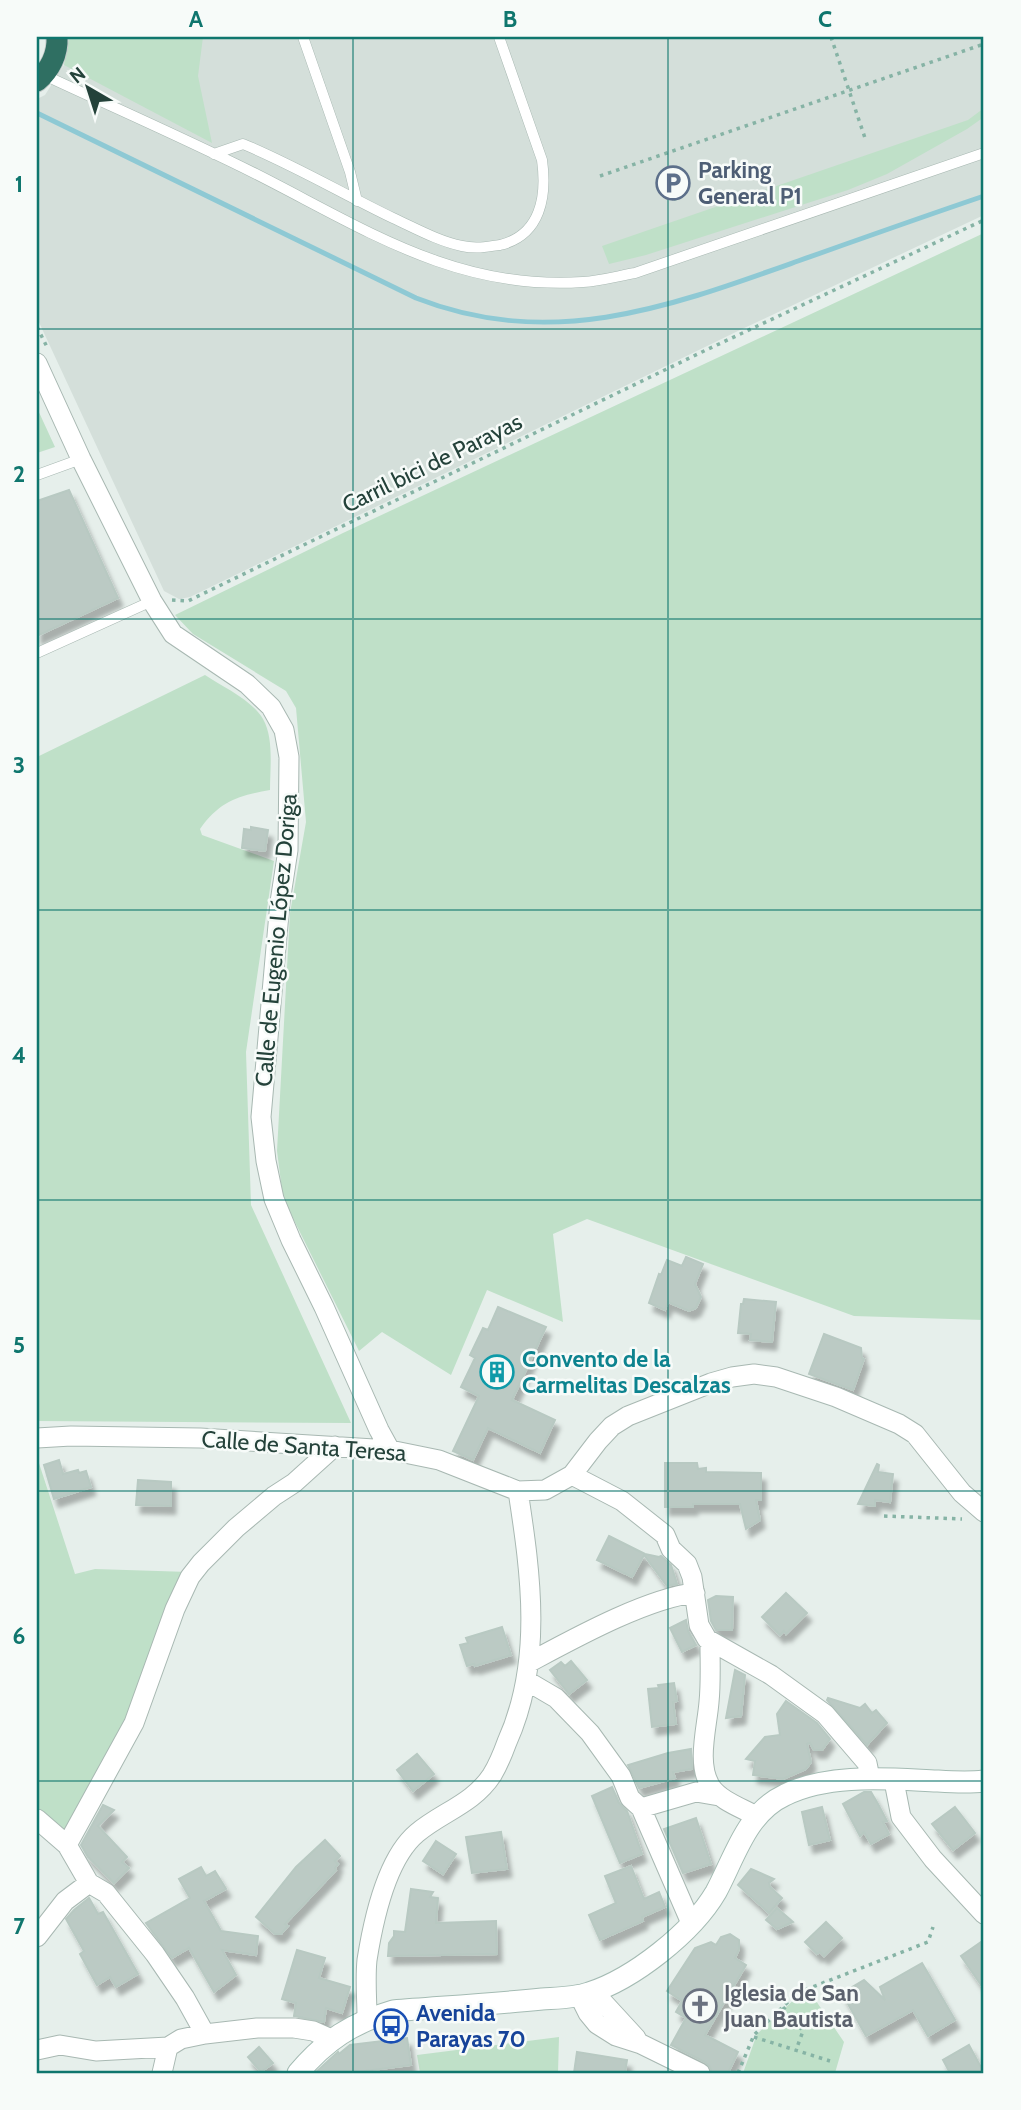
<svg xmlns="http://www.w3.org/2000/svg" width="1021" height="2110" font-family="Cabin,sans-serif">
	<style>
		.built { fill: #d4dfda }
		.green { fill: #bfe0c8 }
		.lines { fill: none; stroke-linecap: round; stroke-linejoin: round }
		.stream { stroke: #8ec9d4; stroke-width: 5 }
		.building { fill: #bbcac4; stroke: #b8c9c2; stroke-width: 2; filter: url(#shadow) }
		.lane-casing { stroke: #a8b8b2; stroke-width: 11 }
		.street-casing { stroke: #a8b8b2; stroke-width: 21 }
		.secondary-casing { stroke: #a4bbb3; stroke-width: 23 }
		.highway-casing { stroke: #c2cac8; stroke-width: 23 }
		.path { stroke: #86b3a5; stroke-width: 3.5; stroke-dasharray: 3.5 5; stroke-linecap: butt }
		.lane { stroke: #fff; stroke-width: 10 }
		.street { stroke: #fff; stroke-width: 19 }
		.secondary { stroke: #fff; stroke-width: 21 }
		.highway { stroke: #2f6f62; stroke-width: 21 }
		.grid { fill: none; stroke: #0f766e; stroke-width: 2; stroke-opacity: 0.55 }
		.labels { text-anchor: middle; stroke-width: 5; stroke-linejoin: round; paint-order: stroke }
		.service-label { font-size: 23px; font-weight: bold; fill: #4e5e75; stroke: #f7fbf9; text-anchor: start }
		.street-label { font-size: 23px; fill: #24423a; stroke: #f7fbf9 }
		.culture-label { font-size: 23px; font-weight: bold; fill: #0d838f; stroke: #f7fbf9; text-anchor: start }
		.worship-label { font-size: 23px; font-weight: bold; fill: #5b616d; stroke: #f7fbf9; text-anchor: start }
		.transit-label { font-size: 23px; font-weight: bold; fill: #164399; stroke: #f7fbf9; text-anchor: start }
		.neatline { fill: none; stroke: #0f766e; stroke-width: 2.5 }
		.grid-label { font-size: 23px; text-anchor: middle; font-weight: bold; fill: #0f766e }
	</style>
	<defs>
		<filter id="shadow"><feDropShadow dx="4.5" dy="8" stdDeviation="2" flood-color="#0004"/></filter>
	</defs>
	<rect width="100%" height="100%" fill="#e6efeb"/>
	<path class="built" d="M69 37H984V215L740 330 190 597 179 599 164 591 37 318V99L45 95 64 65Z"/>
	<path class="green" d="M69 37H203L198 76 212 143 64 65Z
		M984 108V117L967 129 887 174 848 190 646 255 609 264 602 246 968 120Z
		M984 233V1320L854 1316 587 1219 553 1234 563 1322 487 1290 451 1375 382 1332 359 1351 283 1198 277 1151 290 913 306 822 296 708 286 691 193 634 175 615 343 533Z
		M37 408 55 447 37 453Z
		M205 675C223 687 252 700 263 719 274 738 270 768 270 790 238 796 220 801 200 829L202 835 274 861 246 1052 251 1205 351 1423 37 1421V757Z
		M37 1457 75 1574 95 1569 189 1572 127 1717 67 1832 37 1811Z
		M812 1995 844 2042 835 2073H743L757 2034 798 1996 801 1999Z
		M559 2037 558 2073H420L417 2055Z"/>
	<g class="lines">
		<path class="stream" d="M37 113 416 298C551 351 669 307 798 261 860 239 922 217 984 196"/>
	</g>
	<path class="building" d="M69 490 118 598 37 636V501Z
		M251 827 268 830 265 851 242 848 244 829 251 830Z
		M686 1257 703 1264 695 1284 701 1297 696 1308 689 1311 668 1302 665 1310 649 1303 659 1274 661 1275 667 1260 682 1266Z
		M744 1299 776 1302 772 1342 750 1340 751 1334 738 1333 741 1304H743Z
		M498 1307 546 1327 512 1400 555 1420 540 1453 488 1428 473 1460 453 1451 479 1396 461 1387 475 1358 470 1355 483 1328 488 1330Z
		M824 1334 861 1348 862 1358 864 1359 853 1390 809 1374Z
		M59 1460 63 1474 78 1470 79 1473 86 1471 91 1487 54 1499 44 1465Z
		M665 1463H697L698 1469 706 1468V1472L761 1473V1500H756L760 1520 746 1529 740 1504H693V1507H665Z
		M877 1464 879 1465 878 1472 893 1474 890 1502 875 1500V1506L858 1504Z
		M138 1480 171 1482V1506L136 1505Z
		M609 1536 645 1554 659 1557 661 1556 671 1565 677 1584 667 1586 644 1555 632 1577 597 1560Z
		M786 1593 807 1613 786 1634 784 1631 780 1635 762 1617Z
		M716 1596 733 1597 732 1630H716L711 1621 708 1600Z
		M686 1620 688 1631 696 1645 682 1652 670 1628Z
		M502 1627 511 1655 475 1666 474 1664 467 1666 460 1645 468 1643 466 1638Z
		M571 1661 587 1680 569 1694 550 1670 561 1662 565 1666Z
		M735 1670 745 1675 741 1716 726 1718Z
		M674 1683 677 1701 673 1702 676 1724 652 1727 648 1689 659 1688 658 1685Z
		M828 1698 860 1708 865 1704 872 1713 876 1710 887 1723 867 1745 827 1700Z
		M786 1701 817 1723 830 1739 822 1750H814L810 1743 807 1744 811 1762 806 1769 783 1779 753 1775 755 1761 746 1759 765 1737 780 1735 777 1714Z
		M691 1749 692 1769 673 1772 675 1778 639 1788 628 1765 668 1753Z
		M417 1754 434 1774 413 1791 397 1770Z
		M612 1787 619 1803 627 1811 642 1854 620 1863 592 1796Z
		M864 1792H871L878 1804 887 1821 883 1822 889 1834 871 1844 864 1832 860 1836 843 1804Z
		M103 1805 114 1810 98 1826 127 1857 122 1862 129 1868 114 1883 88 1857 81 1845Z
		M822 1807 830 1840 809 1845 802 1812Z
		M955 1807 975 1833 953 1850 932 1824Z
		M696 1818 711 1864 683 1873 664 1829Z
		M501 1832 507 1869 472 1873 466 1837Z
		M325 1840 340 1856 335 1861 338 1864 335 1868 336 1870 285 1924 288 1926 281 1934H275L256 1917 296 1867Z
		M436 1841 456 1854 443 1874 423 1861Z
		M631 1866 644 1899 659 1892 665 1907 642 1917 643 1921 600 1940 589 1915 616 1903 605 1876Z
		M201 1867 206 1876 215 1871 226 1889 204 1901 221 1931 258 1936 256 1955 222 1950 236 1975 214 1992 189 1948 172 1958 146 1923 190 1898 179 1879Z
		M751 1869 774 1879 769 1883 770 1887 782 1898 769 1913 738 1885Z
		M411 1889 433 1892 430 1897 438 1898 436 1923 496 1921 497 1954 388 1956 389 1943 394 1936V1931L405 1932Z
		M89 1898 98 1914 103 1912 138 1974 116 1987 110 1977 97 1985 80 1954 84 1951 66 1919 74 1910Z
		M777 1908 793 1922 777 1929 766 1920Z
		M826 1922 842 1938 824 1956 820 1952 817 1954 805 1942Z
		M730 1934 739 1940V1949L735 1958 746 1965 705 2035 738 2052 728 2073H712L710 2067 705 2062 671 2045 686 2018 676 2012 682 2001 667 1991 695 1948 711 1942 716 1945 721 1937Z
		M984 1940V1989L961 1956Z
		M297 1950 325 1958 319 1978 350 1987 342 2013 326 2008 324 2022 294 2016 296 2003 282 1999Z
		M922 1963 955 2020 928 2036 913 2010 866 2036 842 1993 864 1980 885 2000 880 1987Z
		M407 2038 411 2065 350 2073H315L338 2052 339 2054 350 2045Z
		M969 2045 984 2073H950L943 2060Z
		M259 2047 273 2063 261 2072 248 2057Z
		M577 2052 627 2060 625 2073H574Z"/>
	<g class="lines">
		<defs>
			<path id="lane" d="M303 37 350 172 357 201
				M44 75C115 108 186 139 256 174 363 228 456 291 583 282 600 281 618 276 635 273L984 153
				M214 154 243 144C294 165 343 194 393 218 415 228 438 241 462 246 475 249 487 247 500 245 541 235 547 196 542 160L499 37
				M37 475 81 459
				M37 653 152 601"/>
			<path id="street" d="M37 363 81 459 152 601 173 634 247 684 271 707 284 730 289 757 288 850 280 902 261 1117 266 1161 274 1199 291 1240 324 1307 379 1430 390 1450
				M37 1438 71 1436 200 1438 390 1450 439 1460 518 1491 545 1490 572 1475 598 1441 612 1426 628 1416 711 1383 732 1377 754 1374 776 1377 836 1397 899 1424 915 1434 962 1493 984 1512
				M572 1475 622 1501 665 1535 671 1549 687 1564 692 1577 699 1625 707 1639 771 1675 825 1714 867 1763 870 1778
				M710 1643C710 1662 711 1683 709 1702 707 1728 696 1764 711 1787 721 1801 742 1808 756 1816
				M530 1662C573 1639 647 1598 695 1593
				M527 1681 556 1698 590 1733 621 1776 630 1798 641 1808 691 1923
				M894 1781 901 1817 933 1859 984 1914
				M641 1808 696 1792 719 1796
				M37 1819 67 1845 89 1883 106 1893 155 1954 185 1998 205 2034
				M67 1845 134 1723 175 1609 190 1577 201 1563 236 1528 274 1496 294 1483 335 1446
				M37 1937 65 1901 89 1883
				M588 1994 602 2001 636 2038
				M579 1995 588 2013 597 2024 616 2036 641 2044 700 2073
				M367 2018C367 1999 365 1979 367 1960 373 1922 386 1859 417 1833 442 1812 473 1804 492 1775 498 1765 503 1753 507 1742 543 1662 531 1575 518 1491
				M37 2050 60 2045 96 2051 168 2047 181 2039 205 2034 257 2028H294L313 2031 331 2039
				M162 2073 168 2047"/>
			<path id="secondary" d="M298 2073C326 2040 352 2023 393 2011 443 2007 492 2004 542 1999 557 1998 575 1998 589 1993 633 1979 692 1933 716 1892 735 1857 746 1813 785 1795 829 1773 889 1779 937 1781 953 1782 968 1783 984 1781"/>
			<path id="highway" d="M37 81C50 70 58 54 57 37"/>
		</defs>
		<use href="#lane" class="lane-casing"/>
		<use href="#street" class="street-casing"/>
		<use href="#secondary" class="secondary-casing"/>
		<use href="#highway" class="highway-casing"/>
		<path class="path" d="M831 37 865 138
			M600 176 984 44
			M672 189 677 203
			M37 327 47 347
			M172 600 188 601 704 351 984 220
			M884 1516 962 1519
			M783 2007 803 2031 796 2050
			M754 2037 830 2061
			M738 2073 754 2035 797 1993 928 1942 933 1927"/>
		<use href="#lane" class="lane"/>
		<use href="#street" class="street"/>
		<use href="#secondary" class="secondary"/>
		<use href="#highway" class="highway"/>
	</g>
	<path class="grid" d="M353 37V2073M668 37V2073M37 329H984M37 619H984M37 910H984M37 1200H984M37 1491H984M37 1781H984"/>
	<defs>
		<symbol id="parking-ring" viewBox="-11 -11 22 22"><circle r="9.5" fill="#f7fbf9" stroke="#5c6f8a" stroke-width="1.5"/><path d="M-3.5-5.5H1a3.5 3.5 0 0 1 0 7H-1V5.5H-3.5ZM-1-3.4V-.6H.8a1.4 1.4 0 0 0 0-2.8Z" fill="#5c6f8a"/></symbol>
		<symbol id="building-ring" viewBox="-11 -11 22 22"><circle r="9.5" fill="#f7fbf9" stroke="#0f9aa8" stroke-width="1.5"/><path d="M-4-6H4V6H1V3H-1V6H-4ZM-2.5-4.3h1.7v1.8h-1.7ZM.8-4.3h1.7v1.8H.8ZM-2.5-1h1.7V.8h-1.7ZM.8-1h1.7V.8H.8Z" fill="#0f9aa8"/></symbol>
		<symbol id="church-ring" viewBox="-11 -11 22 22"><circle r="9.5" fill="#f7fbf9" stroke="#6b7280" stroke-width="1.5"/><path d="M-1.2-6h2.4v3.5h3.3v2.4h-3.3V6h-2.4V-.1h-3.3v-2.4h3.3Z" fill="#6b7280"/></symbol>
		<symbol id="bus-ring" viewBox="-11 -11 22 22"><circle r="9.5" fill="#f7fbf9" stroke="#1a4fb4" stroke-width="1.5"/><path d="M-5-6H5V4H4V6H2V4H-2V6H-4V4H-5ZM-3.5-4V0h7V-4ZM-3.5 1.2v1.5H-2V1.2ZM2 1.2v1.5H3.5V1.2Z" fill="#1a4fb4"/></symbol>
	</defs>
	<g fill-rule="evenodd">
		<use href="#parking-ring" x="654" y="164" width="38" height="38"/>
		<use href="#building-ring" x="478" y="1353" width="38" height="38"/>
		<use href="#church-ring" x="681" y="1987" width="38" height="38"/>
		<use href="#bus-ring" x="372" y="2007" width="38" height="38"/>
	</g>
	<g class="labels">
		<g class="service-label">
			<text x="698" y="178">Parking<tspan x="698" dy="26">General P1</tspan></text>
		</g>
		<g class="street-label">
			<text transform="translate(432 463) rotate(-26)" y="8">Carril bici de Parayas</text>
			<text transform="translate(276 940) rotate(-85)" y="8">Calle de Eugenio López Doriga</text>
			<text transform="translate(304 1446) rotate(4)" y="8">Calle de Santa Teresa</text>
		</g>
		<g class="culture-label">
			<text x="522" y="1367">Convento de la<tspan x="522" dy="26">Carmelitas Descalzas</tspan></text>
		</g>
		<g class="worship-label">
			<text x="724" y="2001">Iglesia de San<tspan x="724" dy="26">Juan Bautista</tspan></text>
		</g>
		<g class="transit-label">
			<text x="416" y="2021">Avenida<tspan x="416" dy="26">Parayas 70</tspan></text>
		</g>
	</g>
	<rect width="1021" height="2110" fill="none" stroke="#f7fbf9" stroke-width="77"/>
	<g transform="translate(88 88) rotate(321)" stroke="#f7fbf9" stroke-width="5" paint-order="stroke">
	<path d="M0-5L12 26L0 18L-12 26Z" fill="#24423a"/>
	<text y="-10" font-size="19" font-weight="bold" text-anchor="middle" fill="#24423a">N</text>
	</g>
	<rect x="38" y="38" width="944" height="2034" class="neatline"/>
	<g class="grid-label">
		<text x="196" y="27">A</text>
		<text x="510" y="27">B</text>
		<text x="825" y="27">C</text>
		<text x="19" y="192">1</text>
		<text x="19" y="482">2</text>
		<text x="19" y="773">3</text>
		<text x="19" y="1063">4</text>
		<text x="19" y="1353">5</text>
		<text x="19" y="1644">6</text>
		<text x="19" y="1934">7</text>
	</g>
</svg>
